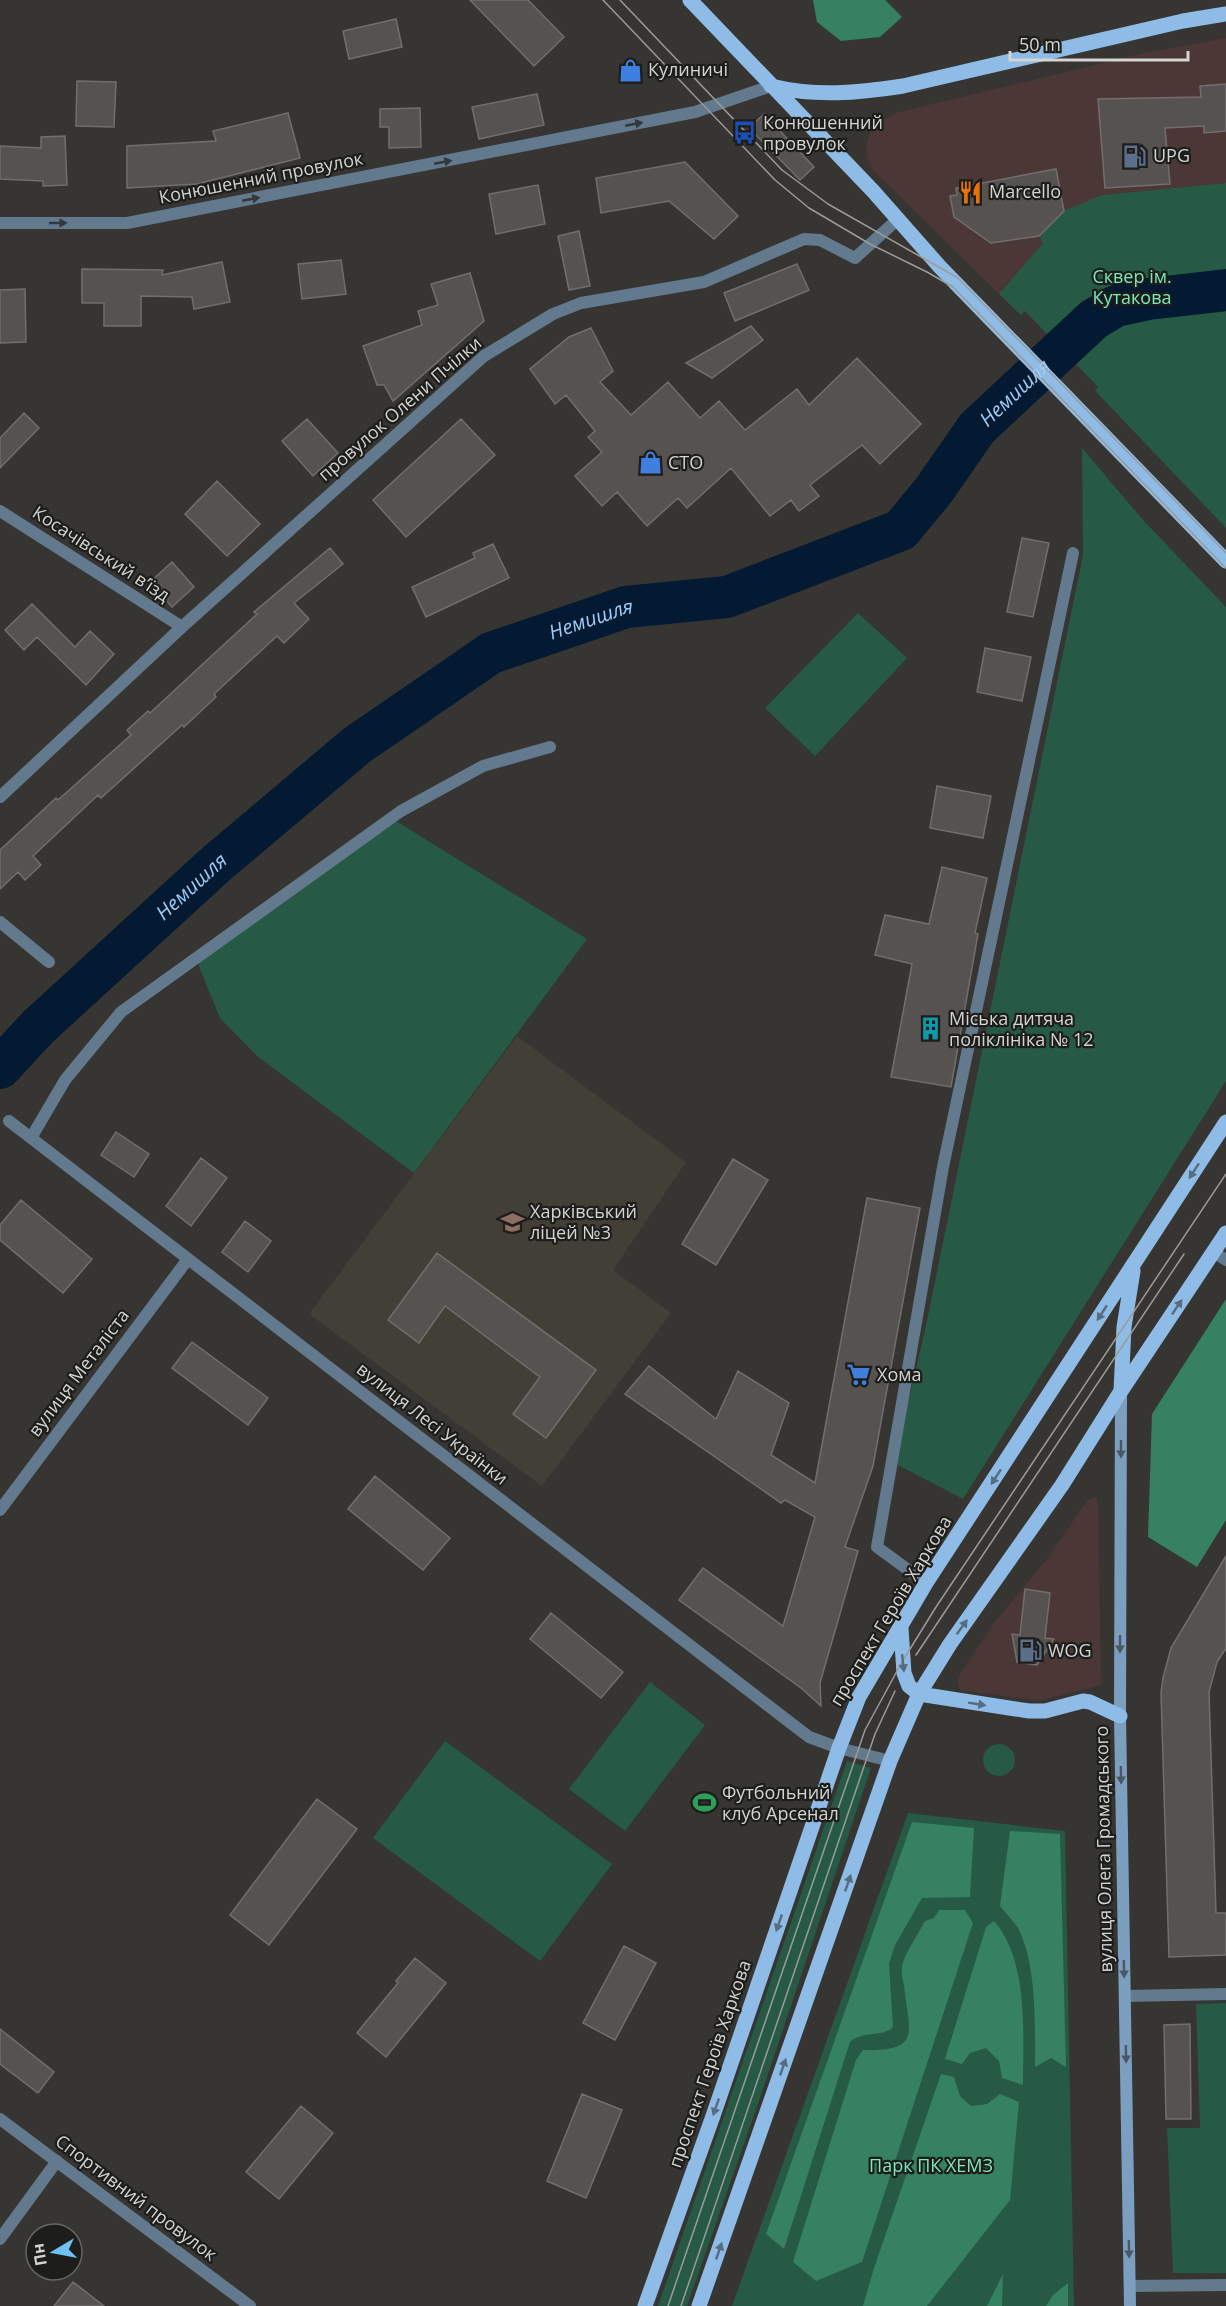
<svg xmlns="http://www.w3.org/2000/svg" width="1226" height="2306" font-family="'Open Sans',sans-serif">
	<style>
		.commercial { fill: #4c3737 }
		.built { fill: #423f36 }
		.green { fill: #265a44 }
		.forest { fill: #358162 }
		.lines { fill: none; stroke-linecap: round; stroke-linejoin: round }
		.river { stroke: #031a32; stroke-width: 42 }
		.building { fill: #565250; stroke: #726e6c; stroke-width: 1.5 }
		.lane { stroke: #63798e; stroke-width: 12 }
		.street { stroke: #63798e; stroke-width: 12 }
		.secondary { stroke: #7c9fbf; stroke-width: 12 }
		.primary { stroke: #8ebce6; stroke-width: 15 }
		.tram { stroke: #9c9b98; stroke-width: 1.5 }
		.oneway { fill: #32393e }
		.oneway2 { fill: #566c80 }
		.oneway3 { fill: #485865 }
		.labels { text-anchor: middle; stroke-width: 4.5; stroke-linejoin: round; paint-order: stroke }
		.poi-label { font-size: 18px; fill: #d4d4d1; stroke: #1d1d1b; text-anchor: start }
		.street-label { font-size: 18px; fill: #d4d4d1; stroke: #1d1d1b }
		.park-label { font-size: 18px; fill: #7ee9ba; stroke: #1d1d1b }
		.water-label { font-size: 20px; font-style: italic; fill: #a2caf3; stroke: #1d1d1b }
	</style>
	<rect width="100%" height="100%" fill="#363532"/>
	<path class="commercial" d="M1226 38V183L1102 195 1039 237 1044 242 999 294 873 170 867 159V141L871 131 879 123 896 113 1144 53Z
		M1096 1496 1098 1504 1101 1685 1039 1701 960 1690 957 1679 994 1623 1047 1559 1087 1501Z"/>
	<path class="built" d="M517 1036 686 1162 613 1270 671 1313 542 1486 309 1314Z"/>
	<path class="green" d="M1226 183V528L1101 397 1095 390 1098 387 1025 311 1021 315 999 294 1043 243 1039 236 1064 211 1102 195Z
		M1082 448 1143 520 1226 607V1081L963 1499 894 1463 927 1321 1083 555Z
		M858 613 907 658 815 756 765 708Z
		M391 818 587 939 414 1173 257 1056 220 1018 196 959Z
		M650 1682 705 1725 625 1831 569 1789Z
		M445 1741 612 1864 540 1961 373 1838Z
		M983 1760a16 16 0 1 1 32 0a16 16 0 1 1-32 0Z
		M847 1761 871 1768 759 2101 687 2306H658Z
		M908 1813 1065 1831 1074 2306H732Z
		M1226 2003V2273H1173L1167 2128H1200L1196 2004Z"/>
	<path class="forest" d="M813 0H885L902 17 880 37 841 41 817 22Z
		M1226 1299V1520L1197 1567 1148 1537 1152 1414Z
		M912 1822 974 1828 970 1897 922 1898 895 1945 889 1964 893 2027C882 2038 863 2030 850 2042L784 2249 766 2234Z
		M1010 1831 1060 1834 1066 2067 1051 2058 1035 2067C1035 2026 1037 1965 1018 1928 1013 1921 1006 1913 1000 1906Z
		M939 1910H965L973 1923 862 2262 816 2281 793 2262 856 2060 863 2050C923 2052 909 2031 904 1986 903 1980 901 1973 902 1967 903 1956 919 1933 925 1921L934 1918Z
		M994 1921C1029 1961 1023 2034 1023 2085L1002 2078 999 2061 986 2048 970 2053 962 2064 945 2059 986 1927Z
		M941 2074 954 2077 960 2096 971 2106 987 2104 1000 2094 1019 2102 1010 2200 927 2306H863L874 2268Z
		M1003 2274 1002 2306H987Z
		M1068 2283V2306H1046L1053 2295Z"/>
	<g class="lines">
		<path class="river" id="s1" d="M0 1068 38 1027 216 864 357 745 491 653 626 607 727 597 901 530 934 490 977 428 1094 319 1116 306 1148 299 1226 290"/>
	</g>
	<path class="building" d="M470 0H528L564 37 534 66Z
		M396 19 402 47 349 59 343 31Z
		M77 81 116 82 114 127 76 126Z
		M1226 84V131L1204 133V126L1165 128 1170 184 1105 188 1098 99 1201 97 1200 86Z
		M537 94 544 125 479 139 472 107Z
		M420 108 421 147 389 148V127H380V109Z
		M288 113 300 158 197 184 127 188V146L216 141 213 131Z
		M764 114 814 167 800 180 749 128Z
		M65 136 67 185 43 186V181L0 179V146L41 148V137Z
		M685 162 738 216 714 239 669 201 601 213 596 178Z
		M1056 169 1064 211 1039 236 991 243 954 217 950 196 957 195 956 188Z
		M538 185 545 224 496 234 489 194Z
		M579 231 590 286 569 290 558 236Z
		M341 260 346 294 302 299 298 264Z
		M222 262 230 302 194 309 192 297 141 296V326H104V303H82V269L163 270 162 275Z
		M797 264 809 290 735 321 724 293Z
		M470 273 484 321 393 401 384 385H377L363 346 422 325 418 311 438 305 431 284Z
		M25 289 26 342 0 343V290Z
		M751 326 763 340 712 378 686 363Z
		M591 328 613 371 600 382 631 415 668 382 700 418 719 401 745 430 797 389 809 405 857 358 921 424 880 464 862 445 810 485 819 496 799 511 791 500 770 516 731 468 687 508 678 498 647 526 617 492 602 506 575 476 602 452 588 437 595 431 566 395 555 404 530 369 569 337Z
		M24 413 39 428 0 468V438Z
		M307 419 338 453 313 476 282 441Z
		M461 419 495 455 406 537 373 500Z
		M217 481 260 524 227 556 185 514Z
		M1022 538 1049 543 1033 617 1007 612Z
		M493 544 509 578 426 617 412 587 475 558 473 553Z
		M330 548 343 564 294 603 309 619 284 643 277 636 214 694 216 697 184 727 182 725 101 798 98 795 33 856 41 865 25 880 18 872 0 889V850L56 798 58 800 131 735 127 730 148 711 150 713 205 662 257 614 254 612Z
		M172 562 194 587 172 607 150 582Z
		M32 604 75 647 90 631 114 654 86 685 37 637 24 650 5 630Z
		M985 648 1031 657 1022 701 977 692Z
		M937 786 991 796 983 838 930 828Z
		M942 867 987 878 975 933 978 934 951 1087 891 1077 912 964 875 955 885 915 929 924Z
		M116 1132 149 1154 134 1177 101 1155Z
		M201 1158 227 1178 191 1226 166 1206Z
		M733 1159 768 1180 716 1265 682 1244Z
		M867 1198 920 1208 873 1466 845 1547 858 1551 820 1683 821 1706 801 1688 679 1600 703 1568 783 1626 815 1517 785 1500 781 1503 625 1394 649 1366 716 1419 738 1371 789 1403 771 1455 815 1483Z
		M21 1200 92 1259 63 1293 0 1240V1225Z
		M245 1221 271 1241 248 1272 222 1252Z
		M437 1253 596 1370 546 1438 513 1414 540 1377 445 1306 419 1343 388 1320Z
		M192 1342 268 1398 248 1425 172 1368Z
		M375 1476 450 1538 423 1570 348 1509Z
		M1226 1556V1648L1217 1662 1209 1692 1216 1913H1226V1955L1169 1957 1161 1693 1163 1678 1171 1648Z
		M1025 1589 1050 1593 1045 1638 1054 1639 1037 1665 1017 1662 1012 1634 1020 1635Z
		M551 1613 623 1672 601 1698 530 1639Z
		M317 1799 357 1829 269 1945 230 1915Z
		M624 1946 656 1963 615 2040 583 2023Z
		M415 1958 446 1983 386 2057 357 2033 398 1983 396 1981Z
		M1190 2024 1191 2119H1166L1164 2025Z
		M0 2029 54 2072 38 2093 0 2064Z
		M582 2094 622 2110 586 2198 547 2181Z
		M301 2106 333 2133 279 2199 246 2172Z
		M73 2282 104 2306H54Z"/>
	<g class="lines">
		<path class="lane" d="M1213 1252 1226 1260
			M926 1583 877 1547 943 1167 1073 553"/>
		<path class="street" d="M0 223H127L695 112 771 86
			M0 511 182 627
			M0 797 182 627 484 356 553 314 581 303 704 282 804 239 820 240 855 258 898 219
			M0 922 49 962
			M9 1121 809 1737 839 1748 890 1761
			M31 1138 65 1080 121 1012 401 811 483 766 550 747
			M0 1510 188 1259
			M1125 1996 1226 1994
			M0 2119 250 2306
			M0 2239 57 2161
			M1130 2286 1226 2285"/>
		<path class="secondary" d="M1121 1391 1120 1716 1130 2306"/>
		<path class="primary" d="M690 0 873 191 940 267 1226 561
			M771 86C816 97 858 93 903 86L1183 21 1226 14
			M1121 1391 1124 1327 1133 1271
			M901 1628 904 1673 909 1686 919 1694 1029 1711H1045L1083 1701 1090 1702 1120 1716
			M645 2306 713 2116 839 1748 859 1697 926 1583 1226 1122
			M699 2306 890 1761 919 1694 950 1644 1062 1485 1121 1391 1226 1233"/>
		<path class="tram" d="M603 0 775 180 809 208 870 244 927 272 953 287 1226 568
			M620 0 782 170 828 204 958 278 1226 553
			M916 1655 1184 1254
			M668 2306 865 1730 902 1662 936 1607 1226 1174
			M681 2306 875 1734 895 1691"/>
	</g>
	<defs><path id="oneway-solid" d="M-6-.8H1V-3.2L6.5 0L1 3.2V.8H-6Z" transform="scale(1.5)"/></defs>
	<g class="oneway">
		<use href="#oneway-solid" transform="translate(634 124) rotate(-11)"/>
		<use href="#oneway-solid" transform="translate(443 162) rotate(-11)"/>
		<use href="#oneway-solid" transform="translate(251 199) rotate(-11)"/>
		<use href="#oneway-solid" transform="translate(58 223)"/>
	</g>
	<g class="oneway2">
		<use href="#oneway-solid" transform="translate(1194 1171) rotate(123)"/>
		<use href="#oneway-solid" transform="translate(1177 1307) rotate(-56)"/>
		<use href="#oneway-solid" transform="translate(1102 1313) rotate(123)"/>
		<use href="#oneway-solid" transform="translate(996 1477) rotate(123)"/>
		<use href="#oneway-solid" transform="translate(962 1627) rotate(-54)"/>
		<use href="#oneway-solid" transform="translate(903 1663) rotate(84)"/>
		<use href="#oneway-solid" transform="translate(977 1704) rotate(9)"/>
		<use href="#oneway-solid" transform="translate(848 1883) rotate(-71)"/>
		<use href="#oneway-solid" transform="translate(779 1923) rotate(109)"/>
		<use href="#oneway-solid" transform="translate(783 2067) rotate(-71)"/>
		<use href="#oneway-solid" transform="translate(716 2107) rotate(109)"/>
		<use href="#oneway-solid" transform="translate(719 2251) rotate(-71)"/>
	</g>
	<g class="oneway3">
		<use href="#oneway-solid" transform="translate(1121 1449) rotate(90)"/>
		<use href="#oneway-solid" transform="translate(1120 1644) rotate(90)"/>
		<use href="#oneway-solid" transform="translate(1121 1775) rotate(89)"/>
		<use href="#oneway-solid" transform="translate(1124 1969) rotate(89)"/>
		<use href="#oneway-solid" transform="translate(1126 2054) rotate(89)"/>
		<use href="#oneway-solid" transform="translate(1129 2249) rotate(89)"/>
	</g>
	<defs>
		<symbol id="shop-bare" viewBox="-9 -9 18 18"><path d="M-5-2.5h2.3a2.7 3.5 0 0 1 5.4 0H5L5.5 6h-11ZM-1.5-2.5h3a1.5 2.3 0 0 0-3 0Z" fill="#3f7fe0" stroke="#1d1d1b" stroke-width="2.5" paint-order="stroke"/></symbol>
		<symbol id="bus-bare" viewBox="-9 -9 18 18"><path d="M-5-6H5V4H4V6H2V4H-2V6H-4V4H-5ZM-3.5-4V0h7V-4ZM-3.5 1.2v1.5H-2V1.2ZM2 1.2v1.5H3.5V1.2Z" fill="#1a4fb4" stroke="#1d1d1b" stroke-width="2.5" paint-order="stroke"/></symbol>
		<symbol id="fuel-bare" viewBox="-9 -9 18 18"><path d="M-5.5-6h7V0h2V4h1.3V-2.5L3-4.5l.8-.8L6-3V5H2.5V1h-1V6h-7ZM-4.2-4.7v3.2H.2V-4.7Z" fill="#5c6f8a" stroke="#1d1d1b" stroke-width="2.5" paint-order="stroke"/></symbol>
		<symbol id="restaurant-bare" viewBox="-9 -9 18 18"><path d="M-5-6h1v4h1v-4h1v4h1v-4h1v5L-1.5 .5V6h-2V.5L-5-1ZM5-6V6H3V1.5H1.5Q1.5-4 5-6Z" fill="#e8710a" stroke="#1d1d1b" stroke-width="2.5" paint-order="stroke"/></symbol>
		<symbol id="building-bare" viewBox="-9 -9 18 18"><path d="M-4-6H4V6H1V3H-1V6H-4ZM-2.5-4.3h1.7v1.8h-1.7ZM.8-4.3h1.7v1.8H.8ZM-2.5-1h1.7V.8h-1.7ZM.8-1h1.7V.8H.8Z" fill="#0f9aa8" stroke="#1d1d1b" stroke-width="2.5" paint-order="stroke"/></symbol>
		<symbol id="school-bare" viewBox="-9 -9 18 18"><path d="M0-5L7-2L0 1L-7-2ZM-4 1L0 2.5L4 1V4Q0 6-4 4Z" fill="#8d6e63" stroke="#1d1d1b" stroke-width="2.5" paint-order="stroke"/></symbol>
		<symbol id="supermarket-bare" viewBox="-9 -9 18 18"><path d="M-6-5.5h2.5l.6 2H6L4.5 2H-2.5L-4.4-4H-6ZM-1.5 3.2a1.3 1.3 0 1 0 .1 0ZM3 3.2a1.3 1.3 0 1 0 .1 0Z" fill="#3f7fe0" stroke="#1d1d1b" stroke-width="2.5" paint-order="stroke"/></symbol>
		<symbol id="stadium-bare" viewBox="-9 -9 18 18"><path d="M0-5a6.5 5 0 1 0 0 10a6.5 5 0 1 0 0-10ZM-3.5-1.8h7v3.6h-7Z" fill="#2e9e5b" stroke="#1d1d1b" stroke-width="2.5" paint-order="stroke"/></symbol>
	</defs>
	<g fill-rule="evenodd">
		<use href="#shop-bare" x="614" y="54" width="33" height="33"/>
		<use href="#bus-bare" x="728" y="116" width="33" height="33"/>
		<use href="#fuel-bare" x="1118" y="140" width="33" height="33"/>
		<use href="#restaurant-bare" x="954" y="176" width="33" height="33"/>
		<use href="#shop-bare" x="634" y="446" width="33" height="33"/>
		<use href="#building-bare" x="914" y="1012" width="33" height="33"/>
		<use href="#school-bare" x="496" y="1206" width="33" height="33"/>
		<use href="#supermarket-bare" x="842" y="1358" width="33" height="33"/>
		<use href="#fuel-bare" x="1014" y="1634" width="33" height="33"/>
		<use href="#stadium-bare" x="688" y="1786" width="33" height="33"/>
	</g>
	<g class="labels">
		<g class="poi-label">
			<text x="648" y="76">Кулиничі</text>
			<text x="763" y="129">Конюшенний<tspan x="763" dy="21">провулок</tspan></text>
			<text x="1153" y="162">UPG</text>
			<text x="989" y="198">Marcello</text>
			<text x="668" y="469">СТО</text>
			<text x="949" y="1025">Міська дитяча<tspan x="949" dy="21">поліклініка № 12</tspan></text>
			<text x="530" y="1218">Харківський<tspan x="530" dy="21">ліцей №3</tspan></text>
			<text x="877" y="1381">Хома</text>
			<text x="1048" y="1657">WOG</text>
			<text x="722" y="1799">Футбольний<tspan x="722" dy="21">клуб Арсенал</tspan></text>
		</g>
		<g class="street-label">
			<text transform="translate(261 178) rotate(-11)" y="6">Конюшенний провулок</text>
			<text transform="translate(400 409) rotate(-41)" y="6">провулок Олени Пчілки</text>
			<text transform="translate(101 554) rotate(33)" y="6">Косачівський в’їзд</text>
			<text transform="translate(79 1373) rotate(-53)" y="6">вулиця Металіста</text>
			<text transform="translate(432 1424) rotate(38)" y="6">вулиця Лесі Українки</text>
			<text transform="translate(891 1611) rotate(-59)" y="6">проспект Героїв Харкова</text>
			<text transform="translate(1104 1849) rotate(-91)" y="6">вулиця Олега Громадського</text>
			<text transform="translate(710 2064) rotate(-71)" y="6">проспект Героїв Харкова</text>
			<text transform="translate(136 2198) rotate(37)" y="6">Спортивний провулок</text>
		</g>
		<g class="park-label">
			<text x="1132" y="283">Сквер ім.<tspan x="1132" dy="21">Кутакова</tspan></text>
			<text x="931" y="2172">Парк ПК ХЕМЗ</text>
		</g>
		<g class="water-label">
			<text dy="7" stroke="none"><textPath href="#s1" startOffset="1254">Немишля</textPath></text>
			<text dy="7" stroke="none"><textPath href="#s1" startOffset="750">Немишля</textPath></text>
			<text dy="7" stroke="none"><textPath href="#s1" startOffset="264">Немишля</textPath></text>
		</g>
	</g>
	<g transform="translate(54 2252) rotate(260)"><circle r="28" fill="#1d1d1b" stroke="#666664" stroke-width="1.5"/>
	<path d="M0-4.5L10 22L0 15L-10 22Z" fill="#6dc2f3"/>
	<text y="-9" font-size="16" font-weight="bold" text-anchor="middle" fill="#d4d4d1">Пн</text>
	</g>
	<path d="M1010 51v9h178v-9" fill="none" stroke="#d4d4d1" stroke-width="3"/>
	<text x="1019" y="51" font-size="18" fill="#d4d4d1" stroke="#1d1d1b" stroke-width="4.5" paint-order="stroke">50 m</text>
</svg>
